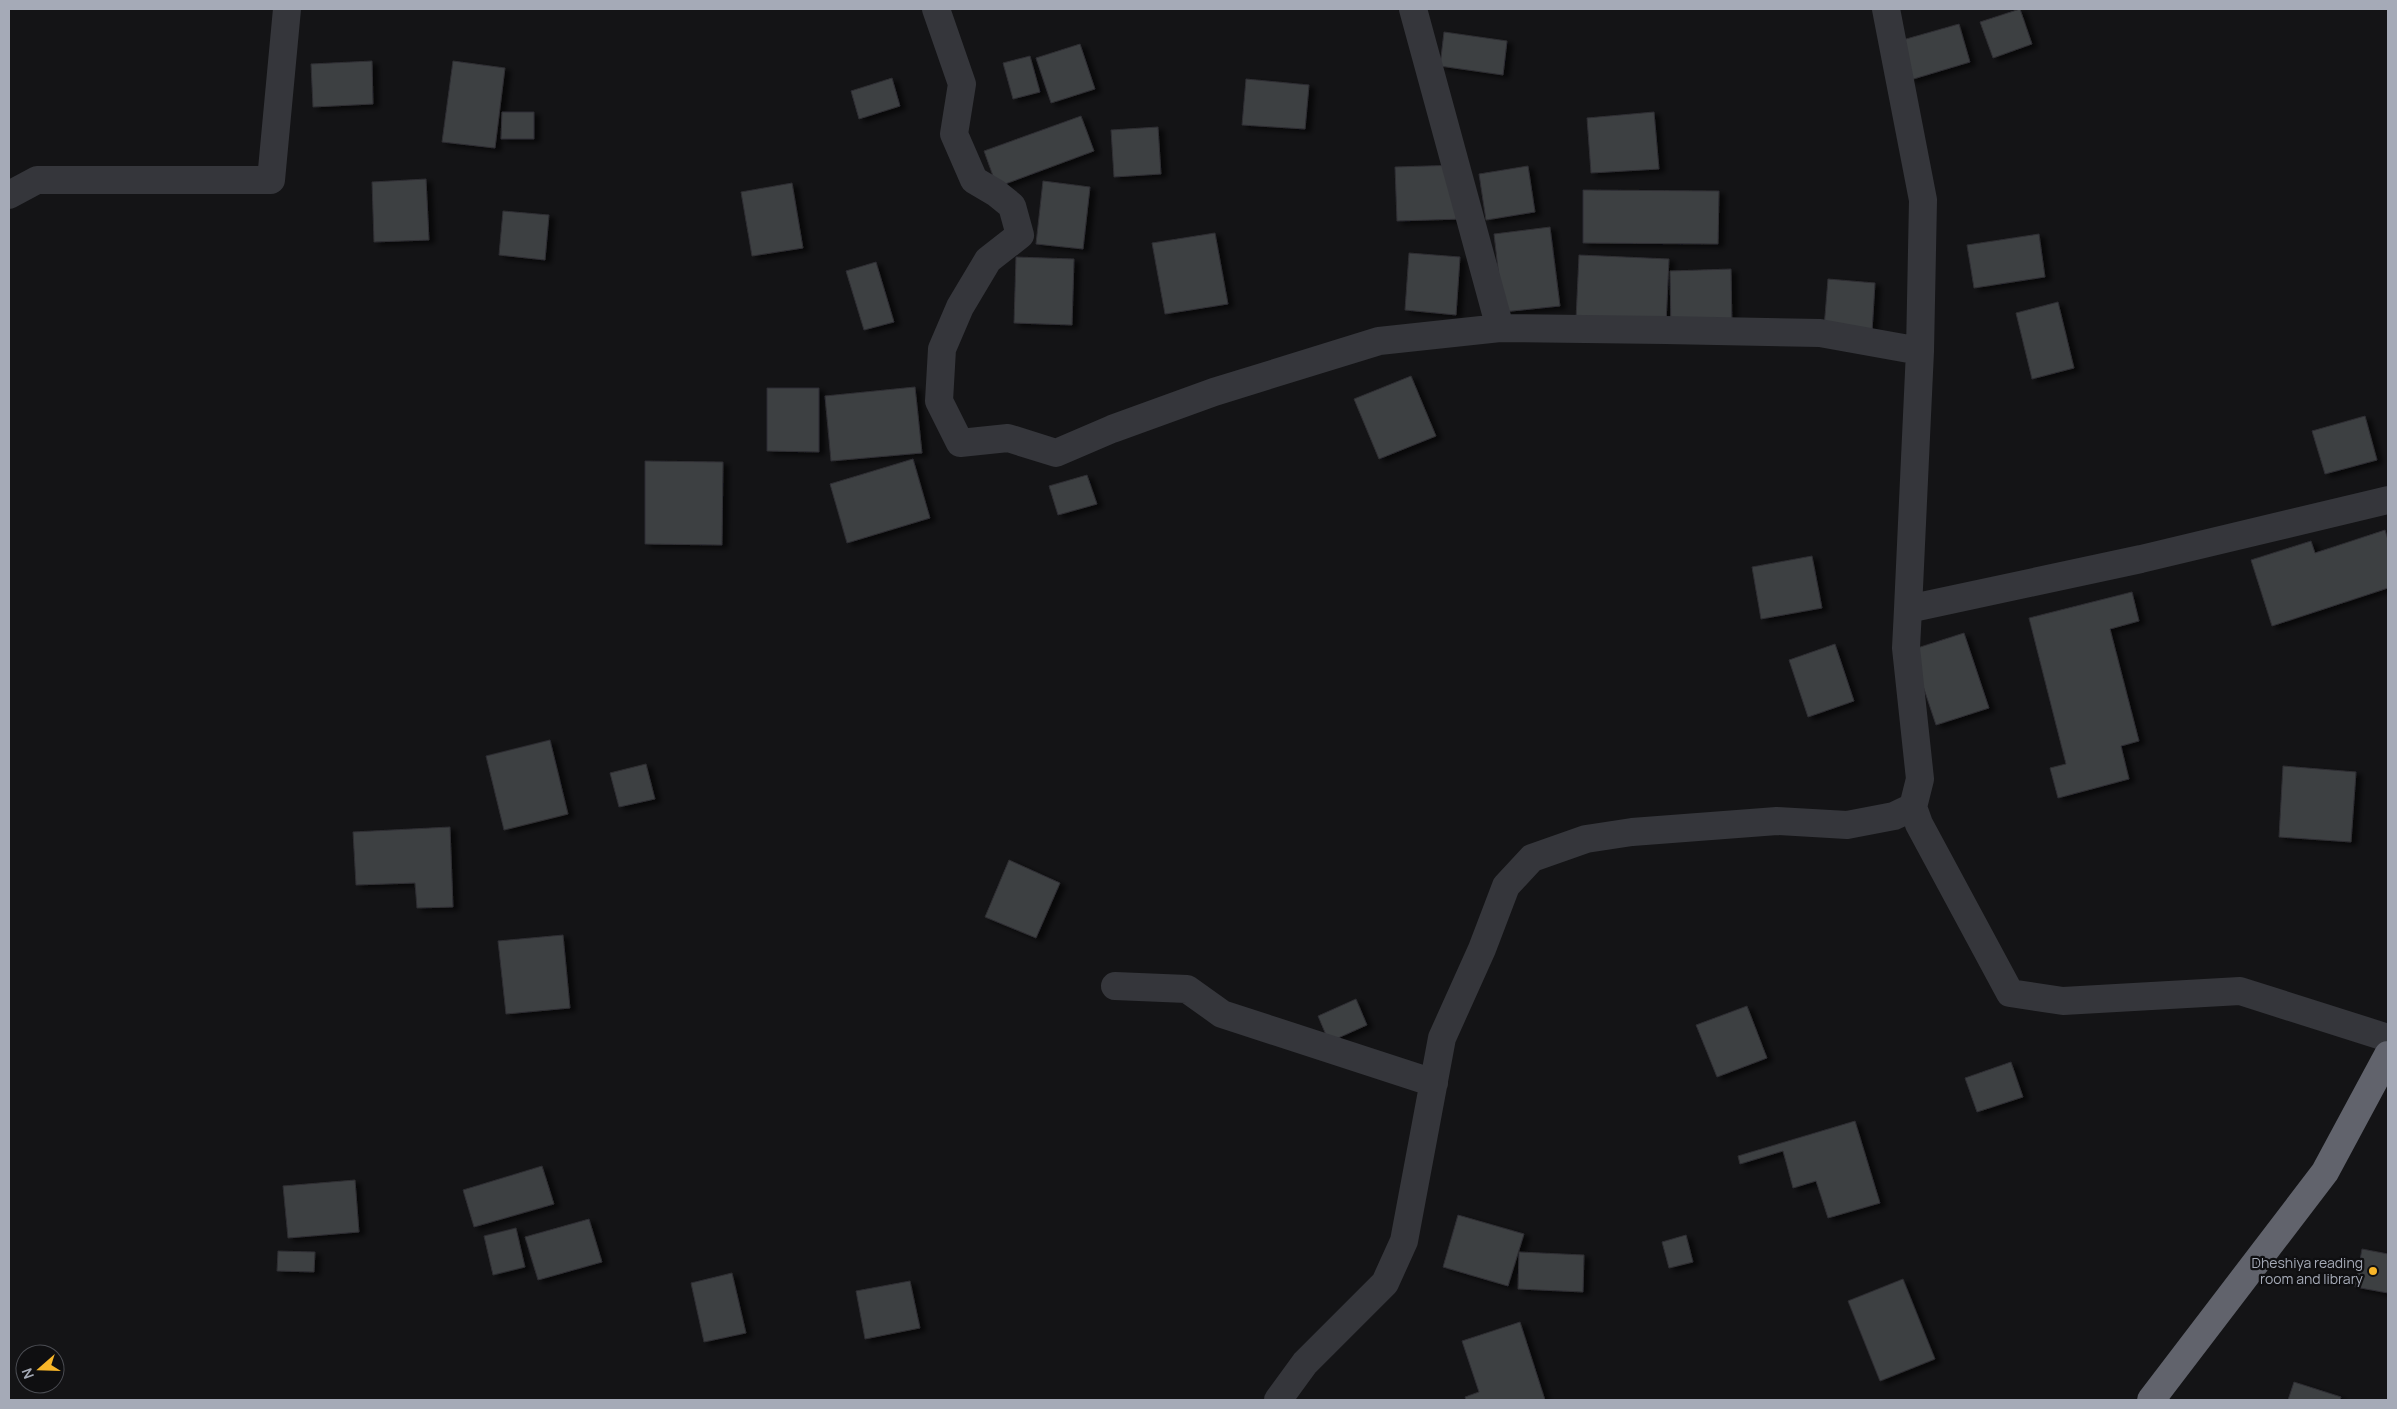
<svg xmlns="http://www.w3.org/2000/svg" width="2397" height="1409" font-family="Manrope,sans-serif">
	<style>
		.building { fill: #3e3f43; stroke: #2e2e32; filter: url(#shadow) }
		.lines { fill: none; stroke-linecap: round; stroke-linejoin: round }
		.street { stroke: #35363b; stroke-width: 28 }
		.highway { stroke: #61636c; stroke-width: 28 }
		.poi-dot { fill: #f8b629; stroke: #0f0f11; stroke-width: 2 }
		.labels { text-anchor: middle; stroke-width: 4.5; stroke-linejoin: round; paint-order: stroke }
		.poi-label { font-size: 14px; fill: #a5aab7; stroke: #0f0f11; text-anchor: end }
	</style>
	<defs>
		<filter id="shadow"><feDropShadow dx="5.5" dy="3" stdDeviation="2.5" flood-color="#0009"/></filter>
	</defs>
	<rect width="100%" height="100%" fill="#141416"/>
	<path class="building" d="M2020 9 2032 44 1993 58 1980 22Z
		M1959 24 1970 62 1910 80 1899 41Z
		M1444 32 1507 41 1503 75 1440 66Z
		M1080 44 1095 89 1051 103 1036 58Z
		M1030 56 1040 92 1013 99 1003 63Z
		M372 61 373 104 313 107 311 64Z
		M453 61 505 68 495 148 442 142Z
		M892 78 900 106 859 119 851 91Z
		M1246 79 1309 85 1305 129 1242 125Z
		M502 112H534V139H501Z
		M1654 112 1659 169 1591 173 1587 118Z
		M1081 116 1094 151 997 187 984 151Z
		M1158 127 1161 174 1114 177 1111 130Z
		M1460 165 1462 219 1397 221 1395 167Z
		M1528 166 1535 212 1486 220 1479 174Z
		M426 179 429 240 374 242 372 182Z
		M1043 181 1090 187 1083 249 1036 244Z
		M792 183 803 248 752 256 741 192Z
		M1583 190 1719 191 1718 244 1583 243Z
		M503 211 549 215 545 260 499 255Z
		M1550 227 1560 306 1503 312 1494 234Z
		M1215 233 1228 304 1165 314 1152 243Z
		M2039 234 2045 277 1974 288 1967 245Z
		M1409 253 1460 257 1456 315 1405 310Z
		M1579 255 1669 259 1666 324 1576 319Z
		M1016 257 1074 259 1072 325 1014 323Z
		M876 262 894 322 864 330 846 271Z
		M1731 269 1732 329 1671 330 1670 271Z
		M1828 279 1875 283 1872 332 1824 328Z
		M2058 302 2074 368 2032 379 2016 313Z
		M1411 376 1436 436 1379 459 1354 399Z
		M915 387 922 453 831 461 825 396Z
		M767 388H819V452L767 451Z
		M2365 416 2377 460 2325 474 2312 431Z
		M913 459 930 518 847 543 830 484Z
		M645 461 723 462 722 545 645 544Z
		M1087 475 1097 504 1058 515 1049 486Z
		M2385 530 2388 540V588L2272 626 2251 560 2311 541 2315 553Z
		M1812 556 1822 608 1761 619 1752 567Z
		M2132 592 2139 621 2110 629 2139 741 2121 746 2129 779 2058 798 2050 768 2066 764 2029 618Z
		M1964 633 1989 708 1936 725 1911 650Z
		M1835 644 1854 701 1808 717 1789 660Z
		M550 740 568 814 504 830 486 756Z
		M646 764 655 799 619 807 610 773Z
		M2283 766 2356 772 2351 842 2279 837Z
		M450 827 453 907 417 908 415 883 356 885 353 832Z
		M1009 860 1060 883 1036 938 985 917Z
		M563 935 570 1008 506 1014 498 941Z
		M1356 999 1367 1025 1329 1042 1318 1016Z
		M1747 1006 1767 1058 1717 1077 1696 1025Z
		M2011 1062 2023 1097 1977 1112 1965 1078Z
		M1855 1121 1880 1203 1828 1218 1816 1181 1793 1188 1783 1151 1740 1164 1738 1156Z
		M542 1166 554 1204 474 1227 463 1190Z
		M355 1180 359 1232 288 1238 283 1186Z
		M1458 1215 1524 1234 1508 1286 1443 1267Z
		M589 1219 602 1262 538 1280 525 1237Z
		M516 1228 525 1267 493 1275 484 1236Z
		M1686 1235 1693 1262 1669 1268 1662 1242Z
		M2362 1249 2388 1254V1293L2355 1287Z
		M278 1251 315 1252 314 1272 277 1271Z
		M1519 1252 1584 1255 1583 1292 1518 1289Z
		M732 1273 746 1333 704 1342 691 1283Z
		M1903 1279 1935 1359 1880 1381 1848 1301Z
		M910 1281 920 1328 865 1339 856 1291Z
		M1520 1322 1545 1400H1466L1465 1397 1479 1392 1462 1341Z
		M2294 1382 2341 1397 2340 1400H2288Z"/>
	<g class="lines">
		<path class="street" d="M936 9 962 84 954 134 974 180 996 193 1012 206 1020 235 988 260 960 307 942 349 939 401 960 443 1008 438 1056 453 1112 429 1214 392 1379 341 1500 328 1665 330 1820 333 1920 351
			M1413 9 1500 328
			M1886 9 1923 200 1920 351 1908 609 2141 559 2388 500
			M9 195 37 180H271L287 9
			M1913 807 1919 824 2010 993 2063 1001 2240 991 2388 1038
			M1115 986 1187 989 1222 1014 1434 1083
			M1278 1400 1305 1363 1385 1283 1404 1241 1442 1038 1482 949 1506 886 1532 858 1586 839 1632 832 1777 821 1847 825 1894 816 1913 807 1920 779 1906 648 1908 609"/>
		<path class="highway" d="M2151 1400 2325 1172 2388 1055"/>
	</g>
	<circle class="poi-dot" cx="2373" cy="1271" r="5"/>
	<g class="labels">
		<g class="poi-label">
			<text x="2363" y="1268">Dheshiya reading<tspan x="2363" dy="16">room and library</tspan></text>
		</g>
	</g>
	<rect width="2397" height="1409" fill="none" stroke="#a5aab7" stroke-width="20"/>
	<g transform="translate(40 1369) rotate(250)"><circle r="24" fill="#0f0f11" stroke="#4b4d53"/>
	<path d="M0-4L9 19L0 12L-9 19Z" fill="#f8b629"/>
	<text y="-8" font-size="14" font-weight="bold" text-anchor="middle" fill="#a5aab7">N</text>
	</g>
</svg>
